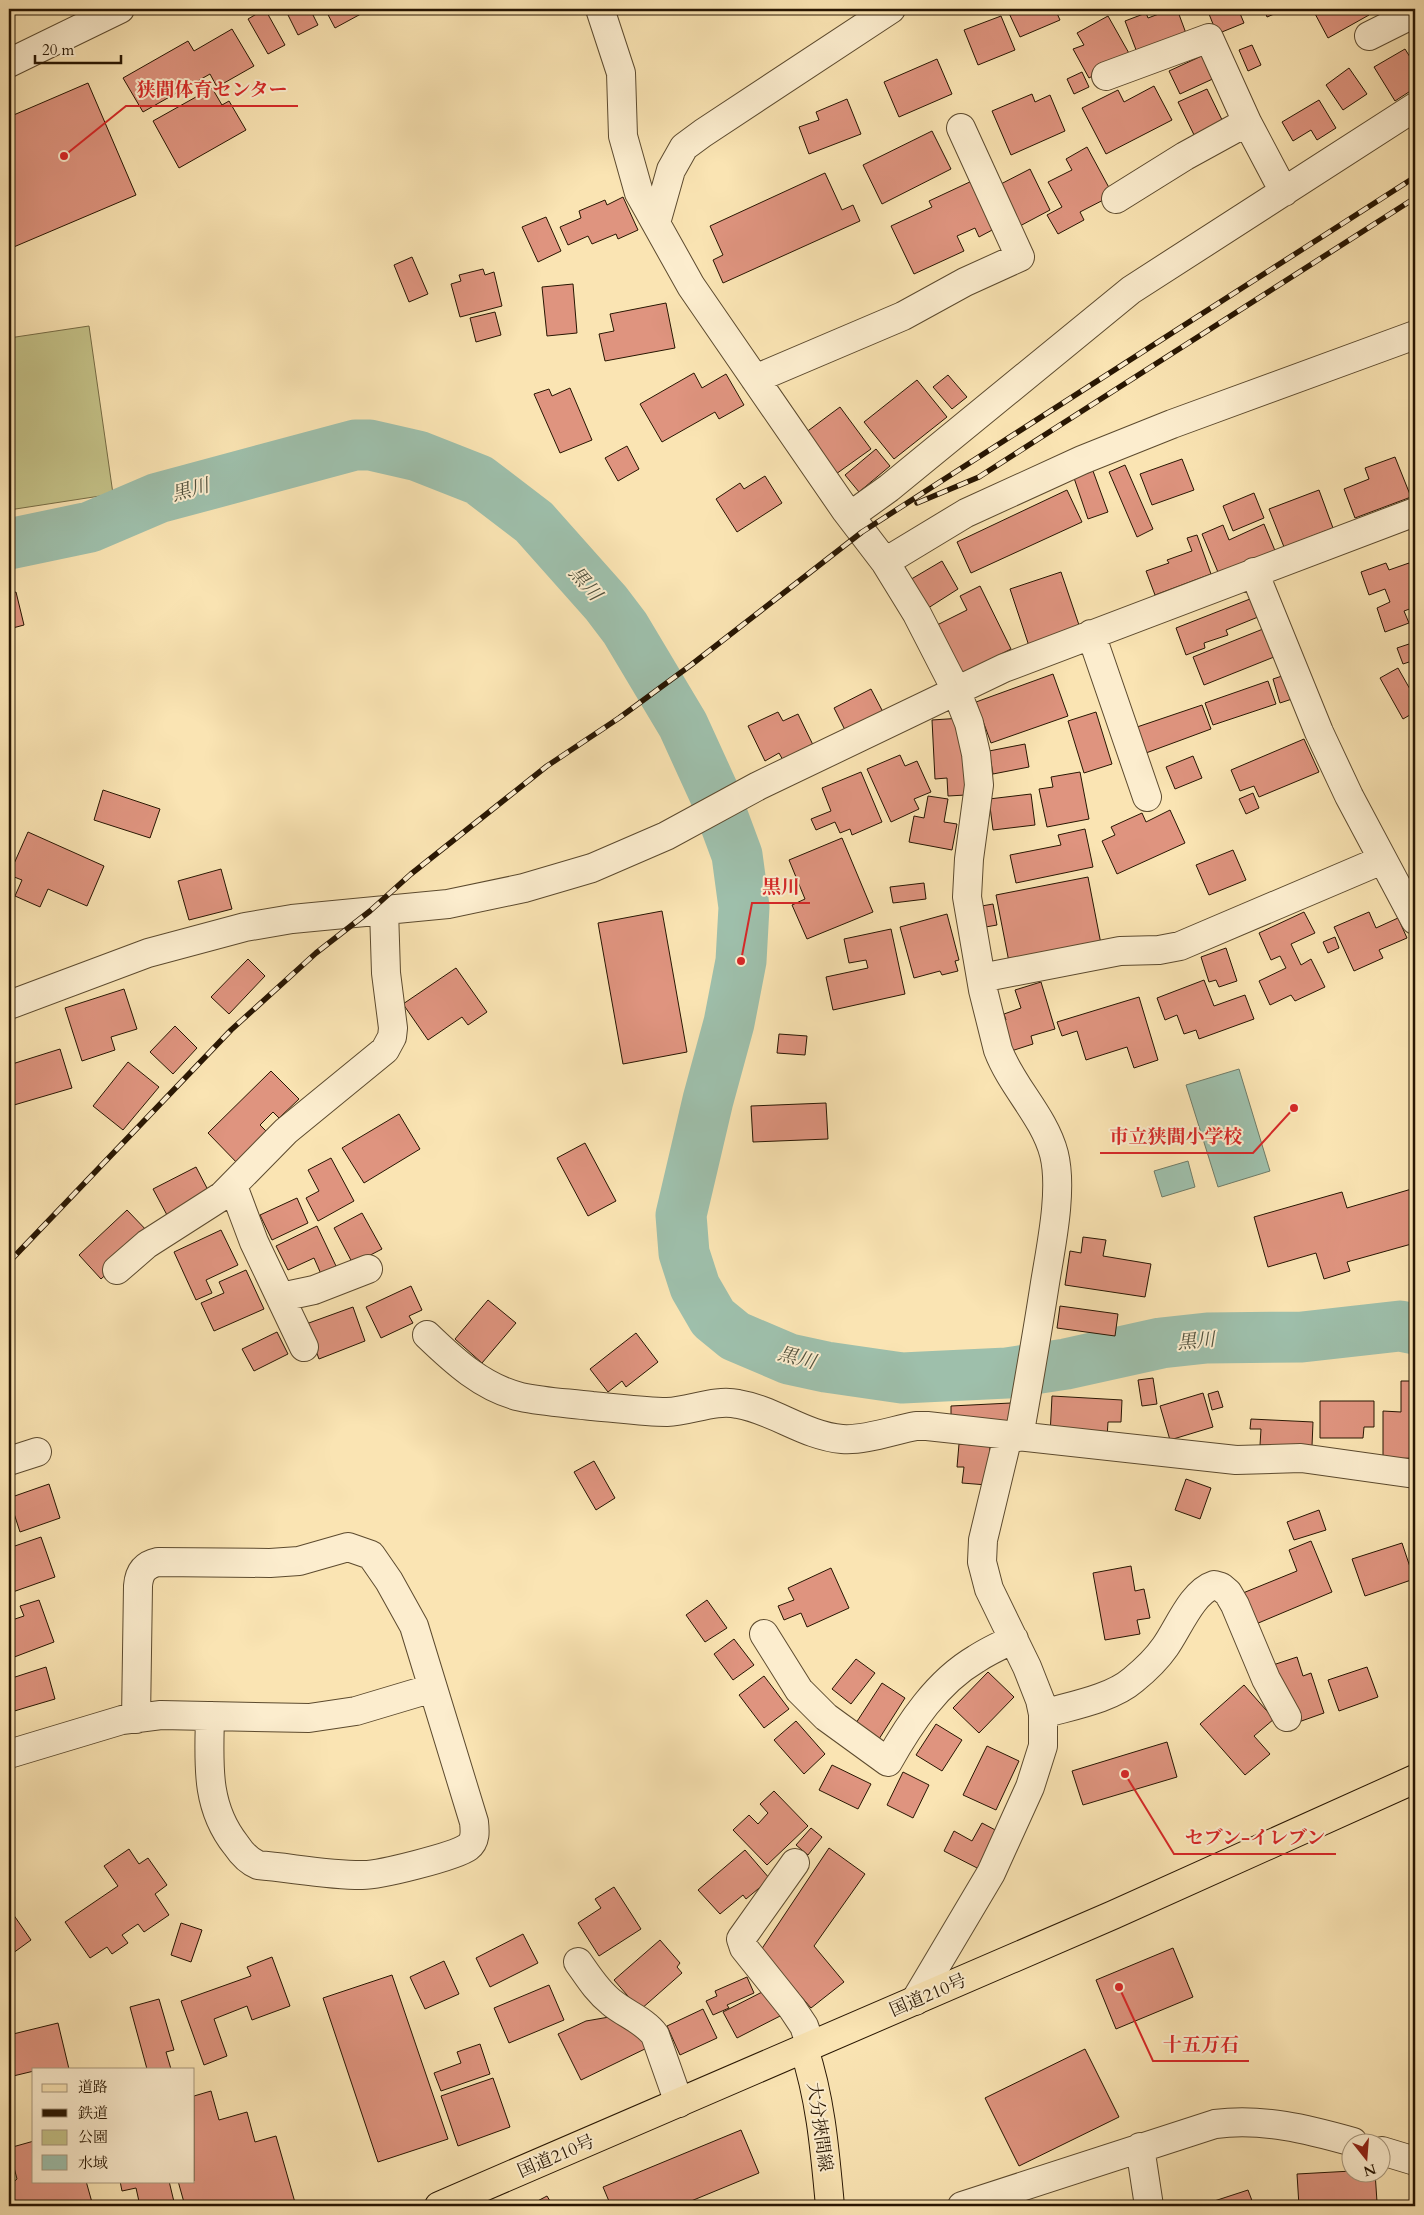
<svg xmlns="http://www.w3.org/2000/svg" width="1424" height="2215" font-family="Cardo,'Noto Serif JP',serif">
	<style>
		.green { fill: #c4c288; stroke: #766c45 }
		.water { fill: #9ebfab; stroke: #6f7b67 }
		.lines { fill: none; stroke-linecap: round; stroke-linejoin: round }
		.river { stroke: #9ebfab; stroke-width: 51 }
		.building { fill: #df947f; stroke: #281602 }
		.minor-casing { stroke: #5c4a2e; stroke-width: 30 }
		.major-casing { stroke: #281602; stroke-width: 30 }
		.highway-casing { stroke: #281602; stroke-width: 30 }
		.minor { stroke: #fcedce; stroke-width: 28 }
		.major { stroke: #fae4b3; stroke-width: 28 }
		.highway { stroke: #fae4b3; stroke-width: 28 }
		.rail-casing { stroke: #281602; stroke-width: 5.5 }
		.rail { stroke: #fcedce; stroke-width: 4; stroke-dasharray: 11; stroke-linecap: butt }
		.labels { text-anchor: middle; stroke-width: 4; stroke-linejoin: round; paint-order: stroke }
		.street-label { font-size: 18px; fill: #281602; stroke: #fcedce }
		.water-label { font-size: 19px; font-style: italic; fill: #51513d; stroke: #fcedce }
		.leader { fill: none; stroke: #d62828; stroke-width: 2 }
		.callout-dot { fill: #d62828; stroke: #fcedce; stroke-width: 2 }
		.callout-label { font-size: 19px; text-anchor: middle; font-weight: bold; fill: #d62828; stroke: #fcedce; stroke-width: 4; stroke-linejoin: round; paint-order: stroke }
	</style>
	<rect width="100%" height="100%" fill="#fae4b3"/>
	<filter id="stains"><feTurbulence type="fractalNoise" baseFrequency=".004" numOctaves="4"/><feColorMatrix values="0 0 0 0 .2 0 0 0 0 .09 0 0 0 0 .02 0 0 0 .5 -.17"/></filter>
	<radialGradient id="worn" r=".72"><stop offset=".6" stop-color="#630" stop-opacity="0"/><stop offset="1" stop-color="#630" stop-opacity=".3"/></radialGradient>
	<path class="green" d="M89 326 113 494 9 510V338Z"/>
	<path class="water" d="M1239 1069 1270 1171 1218 1187 1186 1085Z
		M1188 1161 1195 1187 1162 1197 1154 1171Z"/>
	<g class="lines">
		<path class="river" d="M9 544 90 527 158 498 355 445H370L418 456 479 480 534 522 606 603 625 628 683 725 714 793 737 855 744 907 741 961 729 1023 708 1100 681 1215 684 1253 695 1287 713 1318 735 1336 789 1359 826 1367 902 1378 1007 1373 1066 1364 1161 1343 1207 1338 1302 1337 1400 1326 1415 1329"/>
	</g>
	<path class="building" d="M265 9 285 45 268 54 248 19Z
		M285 9H310L318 25 298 35Z
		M325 9H370L335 28Z
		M1014 9H1055L1060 20 1020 37 1008 11Z
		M1172 9H1177L1187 36 1138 55 1125 21 1146 13 1148 18Z
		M1207 9H1245L1239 11 1244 23 1217 34Z
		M1264 9H1286L1267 17Z
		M1315 9H1365L1369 15 1328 38 1313 10Z
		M1001 16 1015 50 978 65 964 30Z
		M1108 16 1130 55 1089 78 1073 49 1084 45 1077 33Z
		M232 29 254 66 217 87 210 74 143 112 123 78 188 41 194 51Z
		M1252 45 1261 65 1248 71 1239 50Z
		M1405 49 1415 65V88L1395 101 1374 67Z
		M1206 54 1217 77 1180 94 1169 71Z
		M937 59 952 94 899 117 884 82Z
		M1349 68 1367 94 1343 110 1326 85Z
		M1082 72 1089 87 1074 94 1067 79Z
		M88 83 136 195 9 249V117Z
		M1154 86 1172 120 1106 154 1082 108 1118 90 1124 102Z
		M212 88 222 105 229 101 246 130 179 168 153 121Z
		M1207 89 1225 126 1197 141 1178 102Z
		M1032 94 1035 102 1050 95 1065 131 1011 155 992 111Z
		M847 99 861 134 809 154 799 127 819 120 816 112Z
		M1319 100 1336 128 1317 140 1311 130 1293 141 1282 122Z
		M932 131 951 169 882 204 863 165Z
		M1087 147 1113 195 1080 212 1084 220 1058 234 1047 215 1062 207 1048 182 1072 170 1066 159Z
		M1030 169 1050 210 1018 227 997 186Z
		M825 173 842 210 853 205 860 221 723 283 713 260 723 255 710 226Z
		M974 180 996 228 979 237 975 228 957 236 964 251 914 274 891 226 932 207 929 201Z
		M623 197 638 230 618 239 616 234 592 244 588 236 568 245 560 227 581 218 579 211 605 200 607 205Z
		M546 217 561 251 538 262 522 227Z
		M412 257 428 294 409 302 394 265Z
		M483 269 485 275 494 272 502 306 460 317 451 284 461 281 459 275Z
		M573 284 577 333 547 336 542 287Z
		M666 303 675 348 605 361 599 334 614 331 610 314Z
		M495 312 501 335 476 342 470 318Z
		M694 373 702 388 726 374 744 405 719 419 715 412 662 442 640 404Z
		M948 375 967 397 952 409 933 387Z
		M917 380 947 417 894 459 864 422Z
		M570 388 592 440 560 453 534 394 549 389 552 396Z
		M840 407 871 449 836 474 805 433Z
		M627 446 639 469 618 481 605 458Z
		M876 449 890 466 859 492 845 475Z
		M1395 457 1411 497 1355 518 1344 489 1369 479 1365 468Z
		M1182 459 1194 490 1152 505 1140 474Z
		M1125 465 1153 529 1137 537 1109 472Z
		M1093 471 1108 512 1088 519 1074 478Z
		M765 476 782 503 737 532 716 499 740 483 744 489Z
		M1067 490 1082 522 971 573 957 542Z
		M1319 490 1333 528 1284 547 1269 509Z
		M1254 493 1264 518 1233 531 1223 506Z
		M1264 524 1276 553 1220 577 1202 534 1223 525 1229 540Z
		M1197 535 1211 574 1155 595 1146 571 1169 563 1167 560 1192 551 1187 538Z
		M942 561 958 589 925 610 908 581Z
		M1386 563 1389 570 1409 563 1415 579V607L1404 611 1409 623 1385 632 1377 608 1390 602 1385 589 1369 595 1361 572Z
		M1061 572 1080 628 1029 646 1010 589Z
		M980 586 1011 649 961 674 937 625 967 610 960 596Z
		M16 592 24 625 9 629V594Z
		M1250 599 1258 617 1226 630 1228 635 1204 643 1205 648 1186 655 1176 628Z
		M1263 629 1274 657 1204 685 1193 657Z
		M1415 642V660L1403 664 1397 648Z
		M1398 668 1415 698V712L1403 719 1380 678Z
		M1053 674 1068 716 991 743 976 702Z
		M1288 674 1295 698 1280 703 1273 679Z
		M1268 681 1276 704 1213 725 1205 703Z
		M871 689 883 712 848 736 834 708Z
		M1202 705 1211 729 1146 753 1137 727Z
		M778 712 783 721 798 714 814 747 784 762 779 753 765 761 748 726Z
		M1096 712 1112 764 1084 773 1068 721Z
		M962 718 966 795 948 796 947 778 935 779 932 720Z
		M1304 739 1319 772 1259 797 1254 786 1240 791 1231 770Z
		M1025 744 1029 767 993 774 989 751Z
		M900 755 905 766 917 761 931 792 914 799 919 809 891 822 867 769Z
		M1193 756 1202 778 1175 789 1166 767Z
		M861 772 882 822 852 835 850 829 840 833 835 822 816 830 811 819 831 811 822 788Z
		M1080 772 1089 819 1047 827 1039 789 1053 787 1051 777Z
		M103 790 160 809 150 838 94 820Z
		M1253 793 1259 808 1246 814 1239 799Z
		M1031 794 1035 825 993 830 989 799Z
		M928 796 948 799 944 822 957 824 952 850 909 842 914 816 924 818Z
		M1170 810 1185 843 1117 874 1102 841 1115 835 1111 827 1142 813 1146 822Z
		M1085 829 1093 867 1016 883 1010 855 1061 845 1058 835Z
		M28 832 104 866 87 906 48 889 40 907 15 896 22 880 9 875Z
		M842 838 873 912 807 939 792 905 805 899 789 860Z
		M1233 850 1246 880 1209 895 1196 865Z
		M221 869 232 909 189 920 178 881Z
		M1088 877 1101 944 1009 962 996 895Z
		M924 883 926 899 893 903 890 887Z
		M993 904 997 925 980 928 976 907Z
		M662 911 687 1052 623 1064 598 923Z
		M1304 912 1315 933 1291 944 1301 965 1311 959 1325 987 1295 1001 1291 995 1270 1005 1259 981 1286 968 1280 956 1271 960 1259 933Z
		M1369 912 1376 928 1398 918 1407 938 1379 950 1383 958 1354 971 1334 927Z
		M947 914 959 960 955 961 958 971 942 975 940 971 914 978 900 927Z
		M891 929 905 994 833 1010 826 977 868 968 866 960 849 963 844 939Z
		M1335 937 1339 948 1328 953 1323 942Z
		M1226 948 1237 981 1219 987 1216 980 1209 982 1201 957Z
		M248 959 265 976 229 1014 211 997Z
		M456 968 487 1012 468 1025 462 1017 428 1040 403 1004Z
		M1204 980 1214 1006 1245 995 1254 1019 1199 1039 1196 1030 1184 1034 1177 1015 1165 1020 1157 998Z
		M1041 982 1055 1029 1031 1036 1033 1044 1005 1053 996 1023 1006 1020 1004 1014 1021 1008 1015 990Z
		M124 989 137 1029 111 1037 115 1050 82 1061 65 1008Z
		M1139 997 1158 1060 1134 1068 1127 1047 1086 1060 1077 1031 1062 1036 1057 1022Z
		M175 1026 197 1048 173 1074 150 1052Z
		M779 1034 807 1036 805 1055 777 1053Z
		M60 1049 72 1088 14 1105 9 1090V1065Z
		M128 1062 159 1087 123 1130 93 1106Z
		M271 1071 299 1099 279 1118 273 1112 260 1125 273 1138 242 1168 208 1133Z
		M826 1103 828 1139 753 1142 751 1106Z
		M399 1114 420 1149 364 1183 342 1148Z
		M585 1143 616 1201 588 1216 557 1158Z
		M331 1158 354 1201 318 1221 306 1198 319 1191 308 1170Z
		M196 1167 209 1192 167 1215 153 1189Z
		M1415 1188V1243L1347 1262 1350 1271 1324 1279 1316 1253 1268 1267 1254 1217 1342 1192 1347 1208Z
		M297 1198 308 1223 272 1240 260 1215Z
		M127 1210 150 1234 101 1279 79 1255Z
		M362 1213 382 1249 353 1264 334 1228Z
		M317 1226 336 1266 321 1274 314 1258 288 1270 276 1246Z
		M221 1230 238 1265 206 1280 212 1293 196 1300 174 1252Z
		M1083 1237 1106 1240 1103 1256 1151 1264 1145 1297 1065 1285 1070 1251 1081 1253Z
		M246 1270 264 1309 214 1331 201 1303 224 1293 219 1282Z
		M411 1286 422 1310 409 1316 413 1323 381 1338 366 1307Z
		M488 1300 516 1323 482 1363 455 1339Z
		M1060 1306 1118 1314 1115 1336 1057 1328Z
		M353 1307 365 1341 319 1359 306 1324Z
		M277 1332 288 1354 254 1371 242 1349Z
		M636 1333 658 1362 626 1387 622 1381 608 1392 590 1369Z
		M1153 1378 1157 1404 1142 1406 1138 1380Z
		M1401 1381H1415V1458L1383 1459V1411L1401 1412Z
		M1218 1391 1223 1407 1212 1410 1208 1394Z
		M1203 1393 1213 1427 1170 1440 1160 1406Z
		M1052 1396 1122 1400 1121 1422H1108L1107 1438 1050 1435Z
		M1320 1401H1374V1427H1364L1363 1438H1320Z
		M1011 1403 1012 1430 951 1420V1406Z
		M1251 1419 1313 1422 1312 1446 1260 1445 1261 1429H1250Z
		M959 1444 990 1446 987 1485 962 1483 964 1467H957Z
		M594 1461 615 1498 596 1510 574 1472Z
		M1186 1479 1211 1488 1200 1519 1175 1510Z
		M49 1484 60 1518 20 1532 9 1498Z
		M1319 1510 1326 1530 1294 1540 1287 1522Z
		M41 1537 55 1577 10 1593 9 1548Z
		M1311 1541 1332 1592 1256 1624 1243 1593 1297 1571 1289 1550Z
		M1402 1543 1414 1579 1365 1596 1352 1559Z
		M1131 1566 1135 1591 1144 1589 1150 1618 1137 1620 1140 1634 1105 1640 1093 1573Z
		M831 1568 849 1608 807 1627 801 1613 784 1620 778 1606 794 1600 788 1588Z
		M39 1600 54 1642 9 1659V1621L24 1616 20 1606Z
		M707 1600 727 1628 705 1642 686 1615Z
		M734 1639 754 1665 733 1680 714 1654Z
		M1297 1657 1303 1676 1311 1673 1324 1713 1293 1724 1273 1665Z
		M856 1659 875 1673 851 1704 832 1689Z
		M46 1667 55 1699 11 1712 9 1704V1679Z
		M1367 1667 1378 1697 1339 1711 1328 1680Z
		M988 1672 1014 1697 979 1733 953 1708Z
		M764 1676 789 1709 764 1728 739 1695Z
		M882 1683 905 1698 879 1739 856 1723Z
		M1244 1685 1274 1719 1254 1736 1270 1754 1245 1775 1200 1724Z
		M796 1721 825 1754 804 1774 774 1740Z
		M936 1724 962 1740 942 1771 916 1755Z
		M1167 1742 1177 1777 1083 1805 1072 1771Z
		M987 1746 1019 1761 996 1810 963 1795Z
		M832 1765 871 1784 858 1809 819 1790Z
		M903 1772 929 1785 913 1818 887 1805Z
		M774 1791 808 1826 767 1865 733 1830 749 1815 758 1824 768 1813 760 1804Z
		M982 1823 1001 1833 981 1870 944 1851 954 1831 972 1841Z
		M811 1828 822 1837 808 1855 796 1845Z
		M829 1848 865 1874 814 1946 844 1982 811 2008 761 1950Z
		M129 1849 139 1864 148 1858 167 1885 155 1894 169 1915 144 1932 138 1924 122 1935 128 1943 112 1954 107 1947 90 1958 65 1922 118 1886 104 1866Z
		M745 1850 770 1879 746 1899 743 1895 720 1914 698 1890Z
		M614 1887 641 1929 599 1956 578 1923 601 1908 595 1899Z
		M13 1914 31 1940 9 1956V1916Z
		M181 1923 202 1930 191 1962 171 1955Z
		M523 1934 538 1963 490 1987 476 1958Z
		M660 1940 680 1963 677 1967 682 1973 640 2010 614 1980Z
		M1173 1948 1193 1997 1116 2029 1096 1980Z
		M272 1957 290 2006 252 2020 247 2006 214 2019 227 2056 204 2065 181 2001 251 1976 247 1967Z
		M444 1961 459 1994 425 2009 410 1977Z
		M392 1975 448 2139 378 2162 323 1998Z
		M747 1977 754 1993 727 2005 729 2008 713 2015 706 2001 717 1996 715 1991Z
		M549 1985 564 2020 509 2043 494 2008Z
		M768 1989 788 2012 737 2038 723 2012Z
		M159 1999 174 2050 166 2052 171 2069H147L130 2007Z
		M703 2009 717 2038 680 2055 667 2026Z
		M615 2016 651 2046 581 2080 558 2034 586 2021Z
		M58 2023 69 2069H34V2071L9 2077V2035Z
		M480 2044 490 2074 441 2091 434 2073 461 2063 457 2052Z
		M1085 2049 1119 2117 1019 2166 985 2098Z
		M493 2078 510 2127 458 2146 441 2096Z
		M211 2091 219 2120 247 2112 255 2142 276 2136 296 2206H185L178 2181H194V2096Z
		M741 2130 759 2173 679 2206H611L603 2187Z
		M34 2141V2181H86L93 2206H12L9 2186 17 2179 9 2148Z
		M1352 2171V2172H1375L1377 2202 1299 2206 1297 2174Z
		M120 2181H169L175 2206H140L136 2188 122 2191Z
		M1248 2190 1254 2206H1199Z
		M547 2196 553 2206H528Z"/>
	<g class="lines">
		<defs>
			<path id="minor" d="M600 9 621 73 623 136 639 193 691 286 846 511 885 562 917 614 956 690 969 723 976 754 979 785 969 859 967 897 983 990 998 1050C1012 1087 1044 1116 1054 1154 1063 1190 1051 1246 1045 1283 1037 1335 1028 1386 1019 1437
				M1369 36 1415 13
				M9 63 120 9
				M1106 76 1209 38 1247 122
				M1116 199 1185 156 1247 122 1284 192
				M656 223 671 170 684 147 703 133 891 9
				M755 379 903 316 965 282 1020 257 961 128
				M850 516 889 488 1131 290 1415 107
				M885 562 966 513 1082 460 1172 424 1415 335
				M1254 572 1319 732 1349 796 1415 920
				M1091 634 1147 797
				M981 978 1120 951 1159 950 1180 946 1382 860
				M9 1005 148 953 245 927 292 919 448 904 524 888 592 868 666 836 758 786 1004 668 1415 512
				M233 1186 254 1242 304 1347
				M117 1270 147 1244 222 1196 286 1131 385 1050 392 1037 393 1028 386 973 384 910
				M281 1297 314 1290 368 1269
				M427 1335C454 1361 483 1388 521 1397 544 1402 568 1403 592 1406 617 1408 642 1412 667 1412 691 1411 715 1399 738 1404 774 1410 805 1436 842 1439 864 1441 894 1430 916 1426H927L1236 1460 1301 1458 1415 1474
				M9 1461 37 1452
				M764 1634 799 1690 826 1717 888 1762C910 1723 937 1682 976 1659 988 1651 1001 1645 1014 1639
				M1043 1714C1070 1706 1111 1699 1133 1680 1144 1671 1156 1660 1165 1647 1178 1629 1192 1592 1214 1585L1221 1587 1228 1593 1235 1605 1266 1679 1287 1717
				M136 1719 138 1586C139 1573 144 1565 158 1562L270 1563 299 1561 348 1547 371 1555 389 1581 414 1626 474 1822C475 1831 476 1841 468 1847 456 1856 378 1876 361 1875 327 1875 292 1868 258 1865 248 1861 242 1854 236 1845 205 1806 209 1763 210 1716
				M9 1754 122 1720 161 1715 309 1718 356 1711 433 1688
				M795 1863 741 1939 744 1948 792 2008 804 2026 811 2046
				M578 1962C588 1976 597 1991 611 2002 625 2014 644 2020 655 2035L679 2103
				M915 2001 991 1873 1030 1787 1043 1746V1714L1040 1700 1027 1667 989 1589 982 1562 983 1540 1008 1436
				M1140 2147 1149 2206
				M1382 2151 1415 2161
				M962 2206 1215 2124C1263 2118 1307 2129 1353 2142"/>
			<path id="major" d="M804 2049C821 2100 825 2153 830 2206"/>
			<path id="highway" d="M439 2206 1113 1915 1415 1779"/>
		</defs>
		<use href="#minor" class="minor-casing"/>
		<use href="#major" class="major-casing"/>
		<use href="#highway" class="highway-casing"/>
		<use href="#minor" class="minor"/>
		<use href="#major" class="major"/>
		<use href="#highway" class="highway"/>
		<defs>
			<path id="rail" d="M917 503 979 477 1415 198
				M9 1262 231 1030 316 953 370 911 411 874 547 766 619 718 691 665 862 532 1415 177"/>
		</defs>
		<use href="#rail" class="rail-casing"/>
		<use href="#rail" class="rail"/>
	</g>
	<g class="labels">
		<g class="street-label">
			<text transform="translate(928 1995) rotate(-23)" y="6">国道210号</text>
			<text transform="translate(820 2127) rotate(82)" y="6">大分挾間線</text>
			<text transform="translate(556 2156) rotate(-23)" y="6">国道210号</text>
		</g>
		<g class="water-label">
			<text transform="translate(190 489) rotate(-15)" y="7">黒川</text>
			<text transform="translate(586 583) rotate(49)" y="7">黒川</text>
			<text transform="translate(1196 1340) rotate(-5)" y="7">黒川</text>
			<text transform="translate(797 1357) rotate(15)" y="7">黒川</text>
		</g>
	</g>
	<path class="leader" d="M64 156L126 106H298M741 961L752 903H810M1294 1108L1253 1153H1100M1125 1774L1174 1854H1336M1119 1987L1153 2061H1249"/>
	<g class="callout-dot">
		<circle cx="64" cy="156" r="5"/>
		<circle cx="741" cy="961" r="5"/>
		<circle cx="1294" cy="1108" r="5"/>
		<circle cx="1125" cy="1774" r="5"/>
		<circle cx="1119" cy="1987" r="5"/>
	</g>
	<g class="callout-label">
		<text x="212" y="96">狭間体育センター</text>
		<text x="781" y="893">黒川</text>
		<text x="1176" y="1143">市立狭間小学校</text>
		<text x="1255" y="1844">セブン-イレブン</text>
		<text x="1201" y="2051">十五万石</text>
	</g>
	<rect width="1424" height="2215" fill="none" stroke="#fae4b3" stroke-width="30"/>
	<rect x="10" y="10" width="1404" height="2195" fill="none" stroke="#281602" stroke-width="2.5"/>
	<rect x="15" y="15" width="1394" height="2185" fill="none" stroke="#281602"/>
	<rect x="32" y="2068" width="162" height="115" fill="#fcedce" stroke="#a7977c"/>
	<rect x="42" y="2084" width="25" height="8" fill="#fae4b3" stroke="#a7977c"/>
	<text x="78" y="2092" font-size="15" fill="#281602">道路</text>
	<rect x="42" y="2109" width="25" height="8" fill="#281602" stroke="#a7977c"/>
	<text x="78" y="2118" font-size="15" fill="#281602">鉄道</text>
	<rect x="42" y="2130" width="25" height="15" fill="#c4c288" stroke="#a7977c"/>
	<text x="78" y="2142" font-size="15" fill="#281602">公園</text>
	<rect x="42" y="2155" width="25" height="15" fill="#9ebfab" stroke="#a7977c"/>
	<text x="78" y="2168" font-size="15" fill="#281602">水域</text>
	<g transform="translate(1366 2158) rotate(163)"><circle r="24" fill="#fcedce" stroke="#a7977c"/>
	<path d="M0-4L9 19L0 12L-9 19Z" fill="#8f2418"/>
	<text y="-8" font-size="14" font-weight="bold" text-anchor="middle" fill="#281602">N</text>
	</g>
	<path d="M35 55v8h86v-8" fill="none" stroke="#281602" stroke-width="2.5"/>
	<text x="42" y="55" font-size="15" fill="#281602" stroke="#fcedce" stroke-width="4" paint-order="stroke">20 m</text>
	<rect width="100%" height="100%" filter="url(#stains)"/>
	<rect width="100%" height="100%" fill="url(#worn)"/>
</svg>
